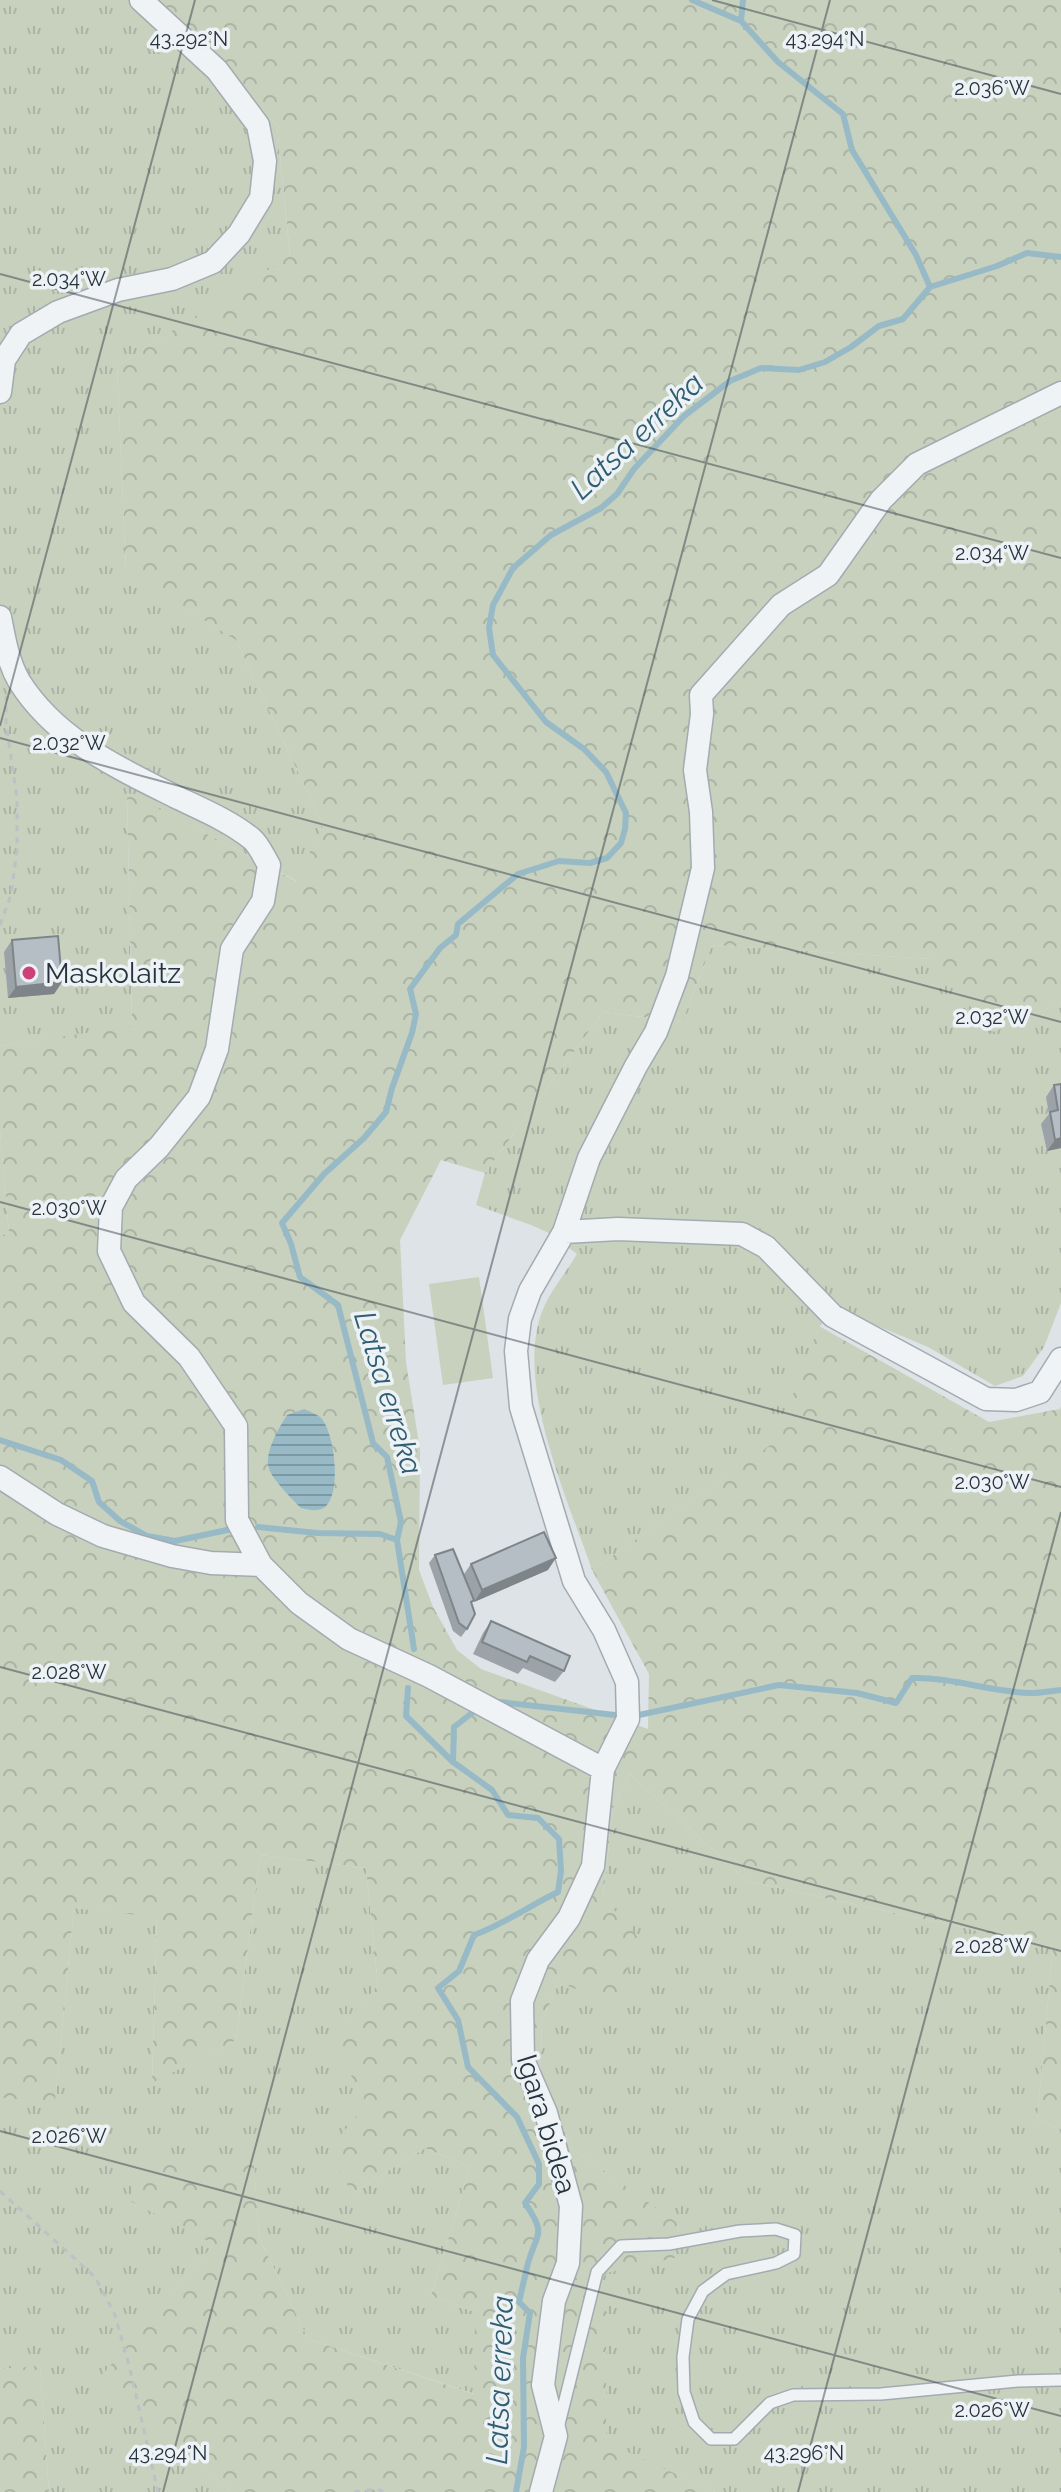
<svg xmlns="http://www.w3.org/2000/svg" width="1061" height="2492" font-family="Raleway,sans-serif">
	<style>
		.grass { fill: url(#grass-tufts) }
		.forest { fill: url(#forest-crowns) }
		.pitch { fill: #c7d1be }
		.water { fill: url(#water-rules) }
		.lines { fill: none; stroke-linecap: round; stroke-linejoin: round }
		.stream { stroke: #98bac7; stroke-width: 6 }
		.service-casing { stroke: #a3abb1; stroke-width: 14 }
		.minor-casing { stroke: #a3abb1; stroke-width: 25 }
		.path { stroke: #bcc1c5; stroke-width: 3; stroke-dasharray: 6 6; stroke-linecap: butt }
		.service { stroke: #f0f3f5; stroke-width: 11 }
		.minor { stroke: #f0f3f5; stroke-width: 22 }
		.wall { fill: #9ba3a9 }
		.shaded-wall { fill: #7e8589 }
		.building { fill: #b4bec4; stroke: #7e8589; stroke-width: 2 }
		.ticks { fill: none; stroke: #27343d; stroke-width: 2; stroke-opacity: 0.45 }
		.poi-dot { fill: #cd4178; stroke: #ecf2f5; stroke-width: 3 }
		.labels { text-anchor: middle; stroke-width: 7; stroke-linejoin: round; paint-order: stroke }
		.poi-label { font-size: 28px; fill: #27343d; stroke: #ecf2f5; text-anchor: start }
		.street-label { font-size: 28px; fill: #27343d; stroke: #ecf2f5 }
		.water-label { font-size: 30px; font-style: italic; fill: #315d71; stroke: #ecf2f5 }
		.ticks-label { font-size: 20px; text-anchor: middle; fill: #27343d; stroke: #ecf2f5; stroke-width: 7; stroke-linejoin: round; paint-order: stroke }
	</style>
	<defs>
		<pattern id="grass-tufts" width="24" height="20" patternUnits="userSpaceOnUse" patternTransform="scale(2)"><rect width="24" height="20" fill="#c7d1be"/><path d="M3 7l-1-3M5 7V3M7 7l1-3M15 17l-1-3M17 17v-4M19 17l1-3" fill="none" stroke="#abb4a4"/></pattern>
		<pattern id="forest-crowns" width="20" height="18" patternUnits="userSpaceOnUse" patternTransform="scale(2)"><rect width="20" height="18" fill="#c7d1be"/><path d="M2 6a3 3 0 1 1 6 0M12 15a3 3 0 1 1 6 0" fill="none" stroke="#abb4a4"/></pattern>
		<pattern id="water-rules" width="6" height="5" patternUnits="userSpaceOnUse" patternTransform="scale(2)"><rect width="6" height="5" fill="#98bac7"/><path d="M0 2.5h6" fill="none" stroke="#7c98a3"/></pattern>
	</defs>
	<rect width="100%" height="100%" fill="#dde3e7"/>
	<path class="grass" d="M0 0H158L277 125 290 257 117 366 126 571 236 640 323 825 297 881 127 793 132 1027 0 1046Z
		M712 945 934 959 991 1032 1061 1003V1303L1044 1347 1023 1376 995 1386 928 1347 837 1309 819 1327 776 1442 592 1570C568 1499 512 1379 544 1307 552 1289 567 1271 577 1254L549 1233 531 1225 476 1205 485 1173 603 1012 682 1022Z
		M0 1131 9 1234 0 1235Z
		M630 1774 747 1881 1053 1947 1037 2120 1061 2129V2492H715L606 2443V2272L675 2258 679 2225 573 2149 540 2082 542 2022 559 1981 603 1898 613 1808Z
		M260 1855 366 1868 378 1986 331 2038 367 2104 352 2193 425 2148 470 2167 431 2296 475 2312V2394L308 2339 259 2237 254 2164 131 2201 215 2243 103 2375 231 2492H49L40 2367 0 2369V2098L55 2101 74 1908 157 1916 152 2082 236 2040Z"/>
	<path class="forest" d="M158 0H1061V1003L991 1033 933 959 712 945 682 1022 603 1012 485 1173 441 1160 400 1240 406 1362 420 1450 419 1570 433 1607 457 1650 481 1669 648 1729 649 1674 592 1570 775 1442 819 1326 989 1422 1060 1409 1061 1406V2129L1037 2120 1053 1947 747 1881 630 1774 613 1808 603 1897 641 1941 612 2007 559 1981 542 2022 540 2082 573 2149 679 2224 675 2258 606 2273V2442L715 2492H231L102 2375 214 2244 130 2201 144 2156 254 2164 259 2237 308 2339 474 2394 475 2312 431 2296 470 2167 425 2148 352 2193 328 2150 367 2104 330 2038 378 1986 366 1868 260 1855 236 2040 152 2083 157 1917 74 1908 55 2102 0 2098V1235L9 1234 0 1131V1046L132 1026 127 792 296 881 323 825 236 640 126 572 117 366 290 256 277 125Z
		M40 2366 49 2492H0V2369Z"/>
	<path class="pitch" d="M479 1277 493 1378 443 1385 429 1284Z"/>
	<path class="water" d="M304 1409C310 1412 317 1414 321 1418 335 1433 342 1494 325 1507 318 1512 310 1510 301 1508 292 1499 273 1480 269 1469 264 1452 279 1428 287 1415Z"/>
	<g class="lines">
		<path class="stream" d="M692 0 741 21 778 62 843 114 852 150 916 255 930 287
			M741 21 743 0
			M0 1440 61 1460 92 1481 99 1502 120 1521 147 1536 175 1541 232 1529
			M258 1527 317 1533 380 1534 397 1540
			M414 1649 397 1540 401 1522 387 1457 373 1443 338 1305 300 1277 291 1244 282 1223 324 1174 364 1138 386 1112 392 1088 412 1033 416 1014 410 989 440 948 456 935 458 924 518 874 559 861 590 863 607 858 621 843 625 829 626 813 606 772 584 749 546 722 493 655 489 628 493 605 513 568 551 535 601 508 617 494 634 469 684 416 730 381 761 368 799 370 825 362 851 347 879 326 903 319 930 287 997 266 1027 253 1061 257
			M408 1688 406 1716 453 1762 492 1790 508 1815 538 1818 559 1839 561 1871 558 1892C529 1906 504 1924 474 1935L459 1971 438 1988 458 2020 468 2067 517 2117 539 2164V2184L525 2203C547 2235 537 2232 528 2263 525 2276 522 2289 519 2302L530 2313 523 2358 524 2447 516 2492
			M500 1702 615 1715
			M639 1715 779 1685 857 1693 896 1703 912 1678C952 1677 990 1692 1030 1693 1040 1693 1051 1691 1061 1690
			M453 1762 454 1727 472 1713"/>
		<defs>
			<path id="service" d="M558 2428 597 2272 621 2246 669 2244 740 2231 776 2229 795 2235 794 2254 776 2263 726 2274 703 2291 688 2319 683 2357 684 2392 694 2422 711 2439H734L770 2403 793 2395 881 2394 1018 2381 1061 2380"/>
			<path id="minor" d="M0 392 4 360 21 334 58 312 118 290 172 279 213 262 239 234 261 198 265 161 258 125 217 70 141 0
				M0 617C4 638 8 662 19 681 55 739 118 768 176 797 201 809 230 821 252 839 259 845 264 857 269 865L263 901 232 949 217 1049 199 1097 159 1147 126 1179 111 1207 109 1251 134 1303 189 1357 236 1426 237 1520 261 1565 299 1603 349 1639 429 1676 603 1769
				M564 1232 618 1229 742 1234 766 1247 833 1316 986 1399 1016 1400 1040 1392 1061 1359
				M0 1477 57 1514 103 1536 172 1556 211 1563 261 1565
				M541 2492 556 2436 543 2385 554 2301 568 2263 571 2206 546 2113 523 2060 522 2001 538 1960 569 1918 593 1866 603 1769 628 1719 627 1682 604 1630 574 1581 521 1407 516 1351 520 1319 530 1291 564 1232 589 1158 636 1066 656 1032 677 976 703 868 701 812 695 770 702 714 701 695 781 605 828 575 881 500 917 464 1061 393"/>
		</defs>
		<use href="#service" class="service-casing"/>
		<use href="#minor" class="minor-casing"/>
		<path class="path" d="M0 925 11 895 17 850V798L6 724V696
			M0 2191 95 2277 115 2315 130 2369 158 2492
			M354 2492 377 2489 384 2492"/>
		<use href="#service" class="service"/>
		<use href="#minor" class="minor"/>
	</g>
	<path class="wall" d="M12 940 62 982 54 994 8 998 4 952Z
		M1061 1084V1148L1047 1151 1041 1124 1049 1114 1046 1097 1054 1085Z
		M435 1555 464 1574 471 1564 548 1570 474 1602V1601L472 1603 467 1629 461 1637 453 1631 429 1563Z
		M491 1621 564 1671 555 1682 523 1668 518 1674 473 1654 483 1633Z"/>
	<path class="shaded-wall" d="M62 982 54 994 8 998 16 987Z
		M1061 1138V1148L1047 1151 1055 1140Z
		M556 1558 548 1570 474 1602 482 1590Z"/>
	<path class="building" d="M58 936 62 982 16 987 12 940Z
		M1061 1084V1138L1055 1140 1050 1112 1058 1110 1054 1085Z
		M544 1532 556 1558 482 1590 471 1564Z
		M453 1549 474 1600 471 1602 475 1614 467 1629 459 1623 435 1555Z
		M491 1621 570 1656 564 1671 530 1656 527 1662 482 1642Z"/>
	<path class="ticks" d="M712 0 1061 94M0 274 1061 558M0 726 195 0M0 738 1061 1022M0 1202 1061 1487M0 1667 1061 1951M0 2131 1061 2416M163 2492 830 0M798 2492 1061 1512"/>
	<circle class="poi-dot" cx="29" cy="973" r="8"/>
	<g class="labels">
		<g class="poi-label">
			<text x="45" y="983">Maskolaitz</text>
		</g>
		<g class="street-label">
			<text transform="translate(547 2124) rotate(73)" y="10">Igara bidea</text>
		</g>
		<g class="water-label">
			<text transform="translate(637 436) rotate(-43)" y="10">Latsa erreka</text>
			<text transform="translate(388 1393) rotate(73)" y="10">Latsa erreka</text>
			<text transform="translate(500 2380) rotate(-88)" y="10">Latsa erreka</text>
		</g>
	</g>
	<g class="ticks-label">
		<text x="189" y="46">43.292°N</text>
		<text x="825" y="46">43.294°N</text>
		<text x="992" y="95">2.036°W</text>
		<text x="69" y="286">2.034°W</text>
		<text x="992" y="560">2.034°W</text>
		<text x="69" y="750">2.032°W</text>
		<text x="992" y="1024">2.032°W</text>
		<text x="69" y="1215">2.030°W</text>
		<text x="992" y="1489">2.030°W</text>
		<text x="69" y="1679">2.028°W</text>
		<text x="992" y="1953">2.028°W</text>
		<text x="69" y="2143">2.026°W</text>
		<text x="992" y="2417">2.026°W</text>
		<text x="168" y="2460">43.294°N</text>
		<text x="804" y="2460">43.296°N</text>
	</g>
</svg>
